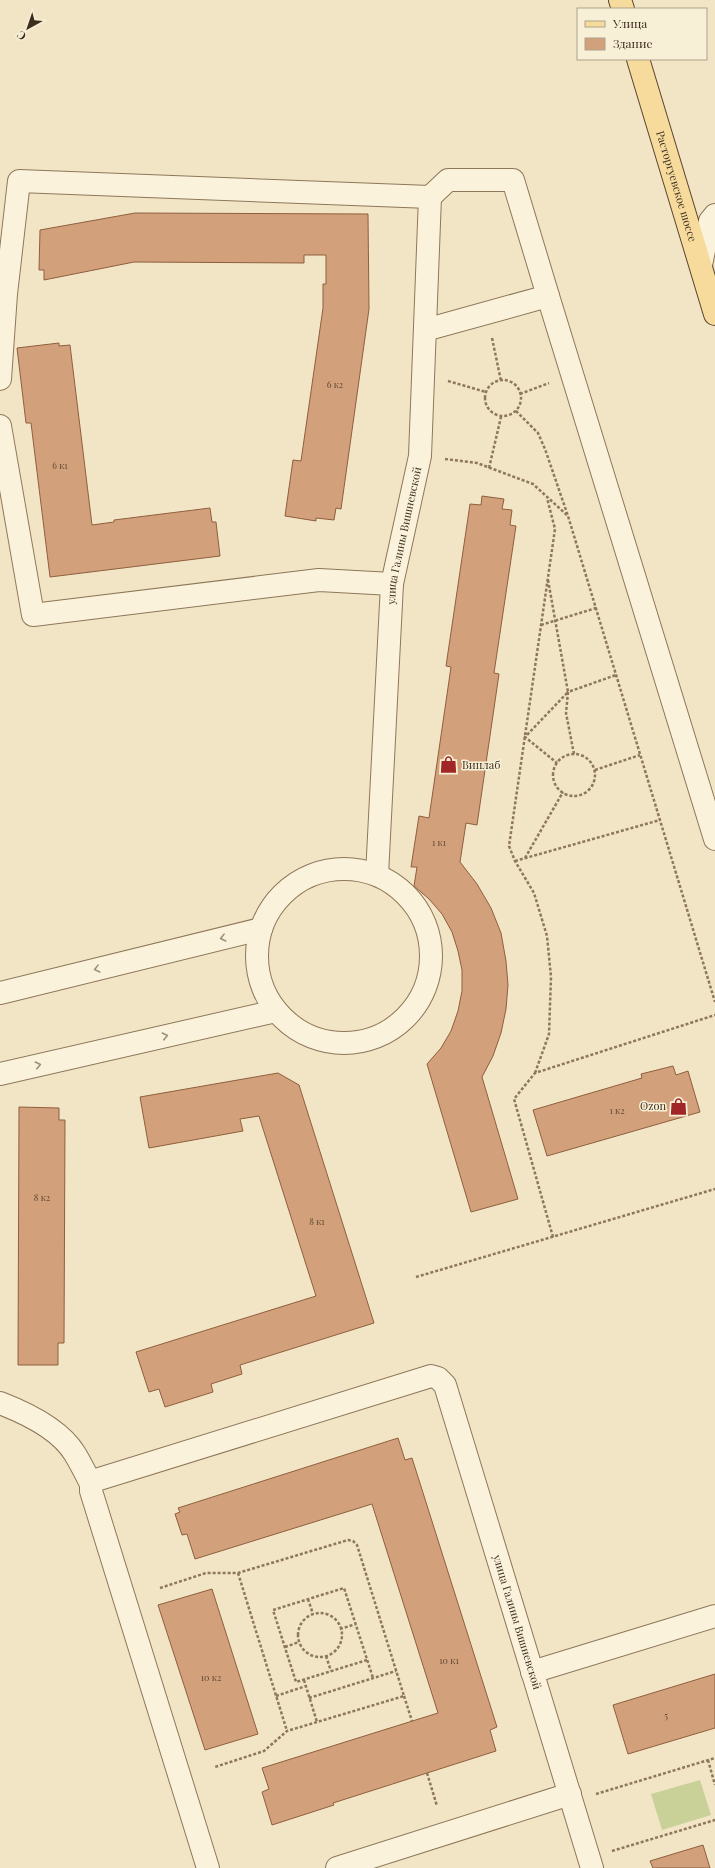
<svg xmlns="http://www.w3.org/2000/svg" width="715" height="1868" font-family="'Playfair Display',serif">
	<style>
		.green { fill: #c9d199 }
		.building { fill: #d2a07a; stroke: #8f5f3e }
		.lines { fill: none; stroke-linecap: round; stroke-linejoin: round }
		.minor-casing { stroke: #8e775a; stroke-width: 24 }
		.major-casing { stroke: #5c442e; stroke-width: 24 }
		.path { stroke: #8e775a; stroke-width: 2.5; stroke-dasharray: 3 2; stroke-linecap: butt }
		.minor { stroke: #fbf2db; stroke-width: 22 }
		.major { stroke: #f6db9d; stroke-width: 22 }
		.oneway { stroke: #9c907d }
		.labels { text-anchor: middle; stroke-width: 3; stroke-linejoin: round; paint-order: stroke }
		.number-label { font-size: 9px; fill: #634a36 }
		.street-label { font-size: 11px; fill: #3e2e1f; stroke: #f8efd7 }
		.poi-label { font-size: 11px; fill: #3e2e1f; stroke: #f8efd7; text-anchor: start }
	</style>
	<rect width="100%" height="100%" fill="#f1e5c6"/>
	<path class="green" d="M700 1780 711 1815 662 1830 651 1794Z"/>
	<path class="building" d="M135 213 368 214 369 309 341 509 336 508 334 520 316 518V521L285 516 293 460 301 461 323 308V284H326V255H304V263L134 262 44 280V270H39L40 230Z
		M59 343V346L70 345 92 525 114 522V520L210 508 212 522H216L220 556 50 577 31 423H26L17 348Z
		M482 496 504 499 502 509 512 510 510 525 516 526 494 673 499 674 477 825 466 823 460 862 477 884 491 908 501 933 506 961 508 985 506 1009 501 1033 493 1056 482 1077 518 1199 471 1212 427 1064 441 1048 451 1031 458 1011 462 991V970L458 951 452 932 442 914 429 899 414 886 417 867H411L419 816 429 818 451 667 446 666 470 504 481 505Z
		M673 1066 676 1075 688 1071 700 1112 547 1156 533 1110 642 1078 641 1074Z
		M278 1073 299 1085 374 1323 240 1365 242 1374 211 1384 213 1392 165 1407 159 1389 149 1392 136 1352 316 1296 259 1116 240 1119 243 1131 149 1148 140 1097Z
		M19 1107 59 1108V1120H65L64 1343H58V1365H18Z
		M398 1438 405 1460 412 1458 497 1727 490 1730 496 1751 333 1803 334 1805 272 1825 262 1792 269 1789 262 1768 438 1713 372 1504 195 1559 187 1534 182 1535 175 1514 180 1512 178 1508Z
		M212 1589 258 1734 205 1750 158 1605Z
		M715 1674V1728L628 1754 613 1705Z
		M703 1845 710 1868H653L650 1861Z"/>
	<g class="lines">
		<defs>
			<g id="minor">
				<path d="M701 265 710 221 715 215"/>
				<path d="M425 330 548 296 715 839"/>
				<path d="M0 379 6 294 19 181 430 197 448 180H513L548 296"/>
				<path d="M0 426 33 615 319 580 392 584"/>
				<circle cx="344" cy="956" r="87"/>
				<path id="s1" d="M377 875 392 584 420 456 430 197"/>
				<path d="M0 993 261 929"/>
				<path d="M0 1074 276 1011"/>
				<path d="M0 1403C26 1413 60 1429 75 1454 81 1464 86 1474 91 1484"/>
				<path d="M532 1672 715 1616"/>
				<path id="s2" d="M208 1868 91 1491V1484L96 1480 431 1376 438 1378 445 1385 592 1868"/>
				<path d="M337 1868 570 1794"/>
			</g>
			<g id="major">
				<path d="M620 0 623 9"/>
				<path id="s3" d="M638 59 715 314"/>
			</g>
		</defs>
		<use href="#minor" class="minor-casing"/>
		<use href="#major" class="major-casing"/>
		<path class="path" d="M492 338 501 381
			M485 398a18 18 0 1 1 36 0a18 18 0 1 1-36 0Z
			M448 381 486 392
			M520 394 549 383
			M516 411 538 433 545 449 568 516
			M445 459 477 463 533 484 568 516 715 1002
			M489 468 501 417
			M548 580 568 692 525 737 557 763
			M541 625 596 608
			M574 754 566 713 568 692 616 675
			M553 775a21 21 0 1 1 42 0a21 21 0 1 1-42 0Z
			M595 770 640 755
			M525 858 563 792
			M515 861 660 820
			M535 1073 549 1034 551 977 547 936 534 893 515 861 509 846 555 529 547 498
			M553 1237 514 1099 535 1073 715 1015
			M416 1277 715 1189
			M238 1573 287 1731
			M160 1588 206 1573H238L348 1540 353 1541 357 1545 404 1696 287 1731 264 1751 215 1767
			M308 1599 313 1614
			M298 1635a22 22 0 1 1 44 0a22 22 0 1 1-44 0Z
			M340 1629 356 1624
			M285 1647 299 1642
			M326 1656 331 1671
			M367 1660 296 1682 273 1610 344 1588 373 1678
			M304 1680 317 1722
			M276 1696 306 1686
			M404 1696 412 1721
			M309 1698 396 1671
			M708 1760 715 1785
			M427 1773 437 1806
			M596 1794 715 1758
			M612 1851 715 1820"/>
		<use href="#minor" class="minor"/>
		<use href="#major" class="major"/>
	</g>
	<defs><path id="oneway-chevron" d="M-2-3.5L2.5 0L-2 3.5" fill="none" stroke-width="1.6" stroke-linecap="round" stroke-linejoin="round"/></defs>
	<g class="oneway">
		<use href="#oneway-chevron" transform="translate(223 938) rotate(166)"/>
		<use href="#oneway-chevron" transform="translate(97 969) rotate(166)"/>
		<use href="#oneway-chevron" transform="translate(165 1036) rotate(-13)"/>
		<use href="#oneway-chevron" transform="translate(38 1065) rotate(-13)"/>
	</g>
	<defs>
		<symbol id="shop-bare" viewBox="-9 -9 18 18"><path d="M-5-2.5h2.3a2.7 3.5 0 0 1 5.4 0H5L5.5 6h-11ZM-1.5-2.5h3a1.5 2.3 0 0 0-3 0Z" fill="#a12726" stroke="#f8efd7" stroke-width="2.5" paint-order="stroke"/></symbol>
	</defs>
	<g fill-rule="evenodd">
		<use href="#shop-bare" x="436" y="752" width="25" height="25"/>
		<use href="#shop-bare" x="666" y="1094" width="25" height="25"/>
	</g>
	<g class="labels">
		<g class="number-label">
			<text x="335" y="388">6 к2</text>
			<text x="60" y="469">6 к1</text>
			<text x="439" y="846">1 к1</text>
			<text x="617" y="1114">1 к2</text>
			<text x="42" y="1201">8 к2</text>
			<text x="317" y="1225">8 к1</text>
			<text x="449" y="1664">10 к1</text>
			<text x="211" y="1681">10 к2</text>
			<text x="666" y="1719">5</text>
		</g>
		<g class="street-label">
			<text dy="4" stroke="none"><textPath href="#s3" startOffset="133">Расторгуевское шоссе</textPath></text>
			<text dy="4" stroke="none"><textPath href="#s1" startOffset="341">улица Галины Вишневской</textPath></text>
			<text dy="4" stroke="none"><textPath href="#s2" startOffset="1024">улица Галины Вишневской</textPath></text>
		</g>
		<g class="poi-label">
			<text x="462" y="769">Винлаб</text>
			<text x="666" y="1110" text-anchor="end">Ozon</text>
		</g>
	</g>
	<rect x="577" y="8" width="130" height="52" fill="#f8efd7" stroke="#aea28d"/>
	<rect x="585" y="21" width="20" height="6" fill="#f6db9d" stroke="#aea28d"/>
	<text x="613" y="28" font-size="12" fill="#3e2e1f">Улица</text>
	<rect x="585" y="38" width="20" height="12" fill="#d2a07a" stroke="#aea28d"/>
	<text x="613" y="48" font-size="12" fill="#3e2e1f">Здание</text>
	<g transform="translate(28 28) rotate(220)" stroke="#f8efd7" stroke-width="3" paint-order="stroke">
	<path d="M0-3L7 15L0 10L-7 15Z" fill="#3e2e1f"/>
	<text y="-6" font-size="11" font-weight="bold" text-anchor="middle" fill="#3e2e1f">С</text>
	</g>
</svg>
